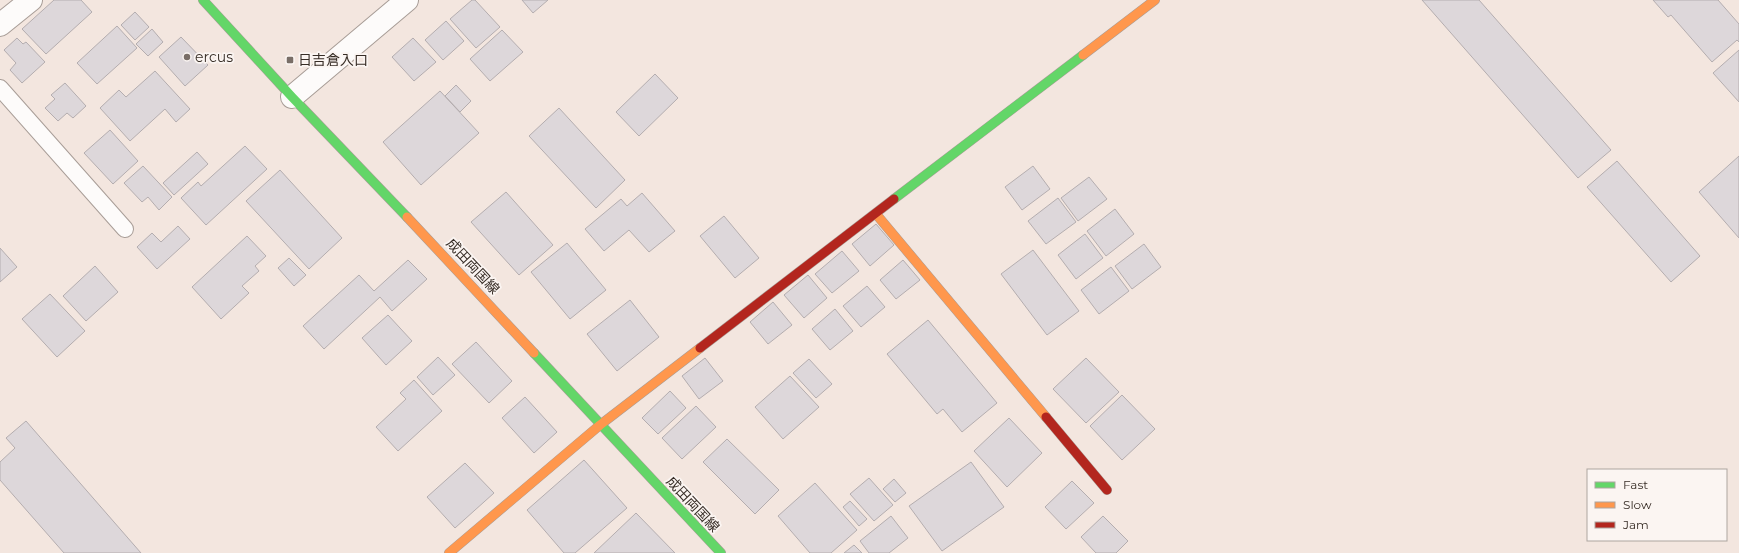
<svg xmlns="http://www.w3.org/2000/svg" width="1739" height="553" font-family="Montserrat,'Noto Sans JP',sans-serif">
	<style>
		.building { fill: #ddd7da; stroke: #b4adaf }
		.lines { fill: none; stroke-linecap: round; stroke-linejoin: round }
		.lane-casing { stroke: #a89d97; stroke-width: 18 }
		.street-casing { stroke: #a89d97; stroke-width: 24 }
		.fast-casing { stroke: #a89d97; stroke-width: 10 }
		.slow-casing { stroke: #a89d97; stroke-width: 10 }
		.jam-casing { stroke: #a89d97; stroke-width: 10 }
		.lane { stroke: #fdfbfa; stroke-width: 16 }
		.street { stroke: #fdfbfa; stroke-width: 22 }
		.fast { stroke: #63d668; stroke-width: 9 }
		.slow { stroke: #ff974d; stroke-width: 9 }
		.jam { stroke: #b3261e; stroke-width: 9 }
		.poi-dot { fill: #796e67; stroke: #fbf5f2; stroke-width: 1.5 }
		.labels { text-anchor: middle; stroke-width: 3.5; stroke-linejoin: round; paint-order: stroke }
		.poi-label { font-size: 14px; fill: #372d26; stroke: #fbf5f2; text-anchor: start }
		.street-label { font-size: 14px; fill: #372d26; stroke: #fbf5f2 }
	</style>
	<rect width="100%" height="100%" fill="#f3e6df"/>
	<path class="building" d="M54 0H81L92 12 46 54 22 29Z
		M472 0H475L500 27 476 48 450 19Z
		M522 0H548L533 13Z
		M1422 0H1479L1611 150 1578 178Z
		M1653 0H1718L1739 24V42L1737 40 1712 62 1671 15 1668 17Z
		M135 12 149 27 135 40 121 25Z
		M446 21 464 41 443 60 425 40Z
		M117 26 137 48 97 84 77 63Z
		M152 29 163 42 148 56 136 44Z
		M502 30 523 52 490 81 470 59Z
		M181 37 208 65 185 86 159 57Z
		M17 38 23 44 26 42 45 62 22 83 10 70 16 63 4 50Z
		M413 38 436 62 414 81 392 57Z
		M1739 50V102L1713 73Z
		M155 71 190 109 176 122 165 109 130 141 100 108 119 90 126 97Z
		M655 74 678 98 639 136 616 112Z
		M65 83 86 106 73 118 67 113 58 121 45 108 55 99 51 95Z
		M456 85 471 101 460 112 445 96Z
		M440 91 479 133 421 185 383 142Z
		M559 108 625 180 596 208 529 136Z
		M110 130 138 161 113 184 84 153Z
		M245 146 267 169 206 225 181 198 198 182 201 186Z
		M197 152 208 164 174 195 163 183Z
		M1739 156V238L1699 192Z
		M1617 161 1700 256 1671 282 1587 187Z
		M143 166 172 197 159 210 148 197 142 202 124 183Z
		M1033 166 1050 189 1022 210 1005 187Z
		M280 170 342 238 309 269 246 201Z
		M1089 177 1107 199 1078 221 1061 198Z
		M506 192 553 245 519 275 471 222Z
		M642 193 675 231 649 252 629 230 604 251 585 229 621 199 627 206Z
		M1058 198 1076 222 1046 244 1028 221Z
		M1115 209 1134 234 1106 256 1087 231Z
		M724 216 759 258 735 278 700 236Z
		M876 224 894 245 870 266 852 244Z
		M178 226 190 239 157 269 137 247 152 233 161 242Z
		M1085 234 1103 258 1076 279 1058 255Z
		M247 236 266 256 255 266 259 271 242 286 249 293 221 319 192 287Z
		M567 243 606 290 570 319 531 272Z
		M1144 244 1161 267 1132 289 1115 266Z
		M0 248 17 267 0 282Z
		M1033 250 1079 311 1047 335 1001 274Z
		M842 251 859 271 832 293 815 274Z
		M289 258 306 275 294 286 278 268Z
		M408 260 427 279 392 311 380 297 324 349 303 326 359 275 374 291Z
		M903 260 920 280 896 299 880 280Z
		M95 266 118 292 86 321 63 296Z
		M1111 267 1129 291 1099 314 1081 290Z
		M808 275 827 298 804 318 784 295Z
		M867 286 885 307 861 327 843 306Z
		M50 294 85 331 57 357 22 319Z
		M630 300 659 337 617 371 587 334Z
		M773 302 792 325 768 344 750 322Z
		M835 309 853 331 830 350 812 329Z
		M388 315 412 341 386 365 362 338Z
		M928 320 997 403 962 432 943 409 937 414 887 354Z
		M476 342 512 381 489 403 452 364Z
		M438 357 455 375 433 395 417 377Z
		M705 358 723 381 699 399 682 376Z
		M1086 358 1119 392 1086 423 1053 389Z
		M809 359 832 384 816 398 793 373Z
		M790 376 819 407 783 439 755 407Z
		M414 380 442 411 398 451 376 427 406 399 400 393Z
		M670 391 686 408 658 434 642 418Z
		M1122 395 1155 429 1122 460 1090 426Z
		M525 397 557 432 534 453 502 418Z
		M696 406 716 427 682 459 662 438Z
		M1009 418 1042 453 1007 487 974 451Z
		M26 421 141 553H64L0 480V462L15 448 6 438Z
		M727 439 779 490 755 514 703 462Z
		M584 460 627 508 575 553H564L527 510Z
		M971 462 1004 507 942 551 909 506Z
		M465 463 494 493 455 528 427 497Z
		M869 478 893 505 874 521 850 494Z
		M894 479 906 493 895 502 883 489Z
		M1072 481 1094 503 1066 529 1045 507Z
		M815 483 857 530 831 553H810L778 516Z
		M850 501 867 519 859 526 843 507Z
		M636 513 675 553H594Z
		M891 516 908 538 889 553H869L860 541Z
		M1103 516 1128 541 1116 553H1096L1081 537Z
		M854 545 862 553H844Z"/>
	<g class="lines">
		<defs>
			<path id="lane" d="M0 88 125 229"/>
			<path id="street" d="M0 25 31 0
				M292 97 407 0"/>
			<path id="fast" d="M203 0 292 97 407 217
				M894 199 1083 55
				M534 353 721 553"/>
			<path id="slow" d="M1083 55 1155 0
				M876 214 1046 417
				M407 217 534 353
				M449 553 600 425 700 348"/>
			<path id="jam" d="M700 348 894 199
				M1046 417 1107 490"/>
		</defs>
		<use href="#lane" class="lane-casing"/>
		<use href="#street" class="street-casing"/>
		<use href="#fast" class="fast-casing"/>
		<use href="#slow" class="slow-casing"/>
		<use href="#jam" class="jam-casing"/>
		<use href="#lane" class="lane"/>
		<use href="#street" class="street"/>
		<use href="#fast" class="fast"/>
		<use href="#slow" class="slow"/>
		<use href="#jam" class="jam"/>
	</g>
	<g class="poi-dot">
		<circle cx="187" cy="57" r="4"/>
		<rect x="286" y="56" width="8" height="8" rx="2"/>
	</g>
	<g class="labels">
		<g class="poi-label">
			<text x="195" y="62">ercus</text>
			<text x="298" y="65">日吉倉入口</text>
		</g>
		<g class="street-label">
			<text transform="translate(473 266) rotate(47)" y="5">成田両国線</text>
			<text transform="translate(693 504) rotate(47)" y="5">成田両国線</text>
		</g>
	</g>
	<rect x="1587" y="469" width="140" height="72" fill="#fbf5f2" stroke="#ada5a0"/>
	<rect x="1595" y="482" width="20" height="6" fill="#63d668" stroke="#ada5a0"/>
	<text x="1623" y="489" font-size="12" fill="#372d26">Fast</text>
	<rect x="1595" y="502" width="20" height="6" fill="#ff974d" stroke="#ada5a0"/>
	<text x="1623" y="509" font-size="12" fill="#372d26">Slow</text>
	<rect x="1595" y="522" width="20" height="6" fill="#b3261e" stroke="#ada5a0"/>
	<text x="1623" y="529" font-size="12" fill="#372d26">Jam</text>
</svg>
